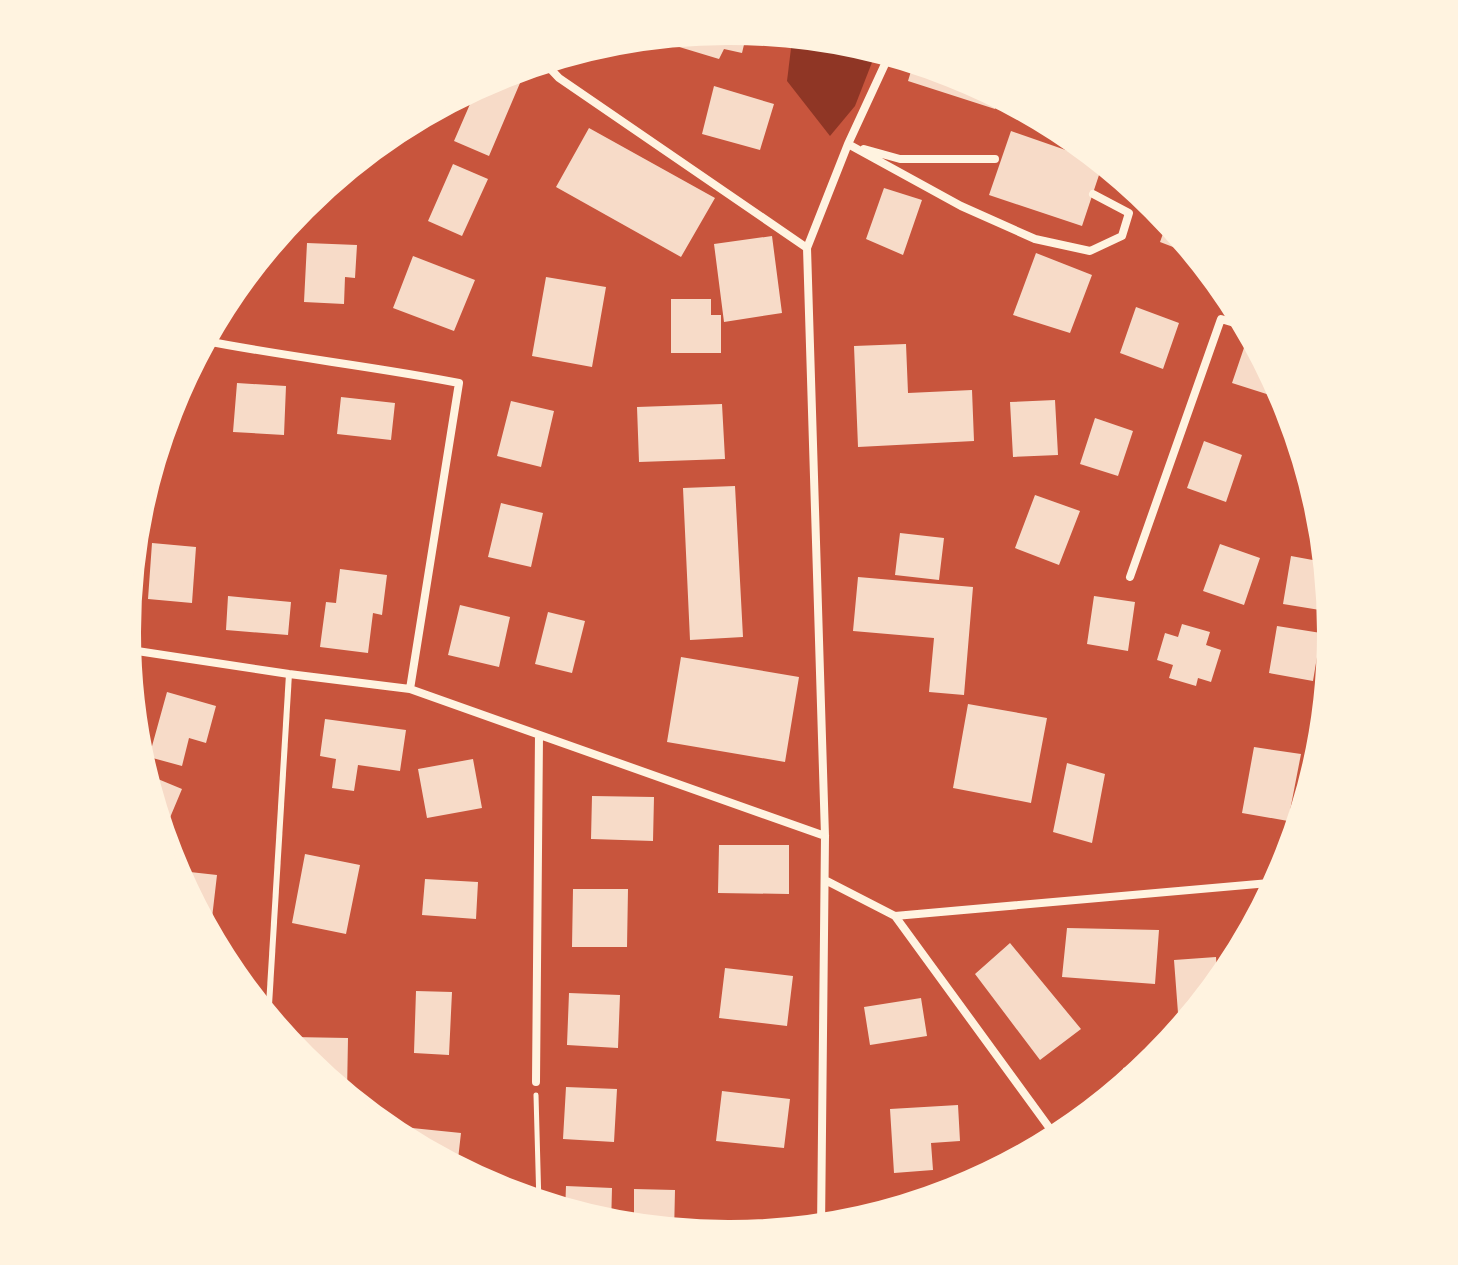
<svg xmlns="http://www.w3.org/2000/svg" width="1458" height="1265" font-family="Commissioner,sans-serif">
	<style>
		.water { fill: #8f3625 }
		.building { fill: #f7dbc8 }
		.lines { fill: none; stroke-linecap: round; stroke-linejoin: round }
		.path { stroke: #fff3e0; stroke-width: 5 }
		.service { stroke: #fff3e0; stroke-width: 6 }
		.minor { stroke: #fff3e0; stroke-width: 8 }
		.rim { fill: none; stroke: #fff3e0; stroke-width: 10 }
	</style>
	<rect width="100%" height="100%" fill="#c8553d"/>
	<path class="water" d="M793 32 848 38 878 47 855 106 830 136 787 81Z"/>
	<path class="building" d="M729 26 748 28 742 53 724 49 719 59 676 46 679 31Z
		M605 39 597 56 581 47Z
		M915 58 962 72 1000 93 995 109 908 81Z
		M496 73 520 83 489 156 454 141 480 81Z
		M714 86 774 104 760 150 702 134Z
		M589 128 715 198 681 257 556 187Z
		M1011 131 1103 163 1082 226 989 195Z
		M453 164 488 179 462 236 428 221Z
		M884 188 922 200 903 255 866 239Z
		M1169 217 1202 258 1160 242Z
		M772 236 782 313 724 322 714 244Z
		M307 243 357 245 355 278 345 277 344 304 304 302Z
		M1036 253 1092 275 1070 333 1013 315Z
		M413 256 475 280 454 331 393 308Z
		M546 277 606 287 592 367 532 356Z
		M671 299H711V315H721V353H671Z
		M1136 307 1179 323 1163 369 1120 353Z
		M1247 339 1258 342 1278 379 1273 396 1232 383Z
		M906 344 908 393 972 390 974 441 858 447 854 346Z
		M237 383 286 386 284 435 233 432Z
		M341 397 395 403 391 440 337 434Z
		M1055 400 1058 455 1013 457 1010 402Z
		M511 401 554 411 541 467 497 456Z
		M722 404 725 459 639 462 637 407Z
		M1095 418 1133 431 1118 476 1080 464Z
		M1204 441 1242 455 1226 502 1187 488Z
		M735 486 743 637 690 640 683 488Z
		M1035 495 1080 511 1059 565 1015 548Z
		M501 503 543 513 531 567 488 557Z
		M132 532 139 533 135 572H129Z
		M900 533 944 538 939 580 895 575Z
		M152 543 196 547 192 603 148 599Z
		M1220 544 1260 558 1244 605 1203 591Z
		M1291 556 1329 563 1331 582 1326 611 1283 604Z
		M340 569 387 575 382 615 373 613 368 653 320 647 326 602 336 603Z
		M858 577 973 587 964 695 929 692 934 638 853 631Z
		M228 596 291 602 288 635 226 630Z
		M1094 596 1135 602 1128 651 1087 644Z
		M460 605 510 617 499 667 448 655Z
		M548 612 585 621 572 673 535 664Z
		M1182 624 1210 632 1206 645 1221 650 1211 682 1198 678 1196 686 1169 678 1173 665 1157 660 1165 633 1178 637Z
		M1277 626 1321 633 1313 681 1269 673Z
		M681 657 799 677 785 762 667 742Z
		M167 692 216 706 206 743 189 738 182 766 149 757Z
		M968 704 1047 718 1031 803 953 788Z
		M325 719 406 730 400 771 358 765 354 791 332 788 336 759 320 756Z
		M1254 747 1301 754 1288 821 1242 813Z
		M473 759 482 808 427 818 418 769Z
		M1067 763 1105 774 1092 843 1053 832Z
		M141 772 182 789 161 839Z
		M592 796 654 797 653 841 591 839Z
		M719 845H789V894L718 893Z
		M305 854 360 865 346 934 292 923Z
		M172 870 217 875 212 918 196 916Z
		M425 879 478 882 476 919 422 915Z
		M573 889H628L627 947H572Z
		M1067 928 1159 930 1155 984 1062 977Z
		M1010 943 1081 1029 1040 1060 975 974Z
		M1216 957 1218 988 1199 1011 1178 1013 1174 960Z
		M725 968 793 976 787 1026 719 1018Z
		M416 991 452 992 449 1055 414 1053Z
		M569 993 620 995 618 1048 567 1045Z
		M921 998 927 1036 870 1045 864 1007Z
		M293 1037 348 1038 347 1093H339L300 1061 293 1053Z
		M1159 1060 1158 1062 1127 1087 1123 1068Z
		M566 1087 617 1089 614 1142 563 1139Z
		M722 1091 790 1099 784 1148 716 1141Z
		M958 1105 960 1141 931 1143 933 1170 894 1173 890 1109Z
		M412 1128 461 1133 457 1168 449 1167 410 1147Z
		M566 1186 612 1188 611 1227 565 1213Z
		M634 1189 675 1190 674 1234 634 1230Z
		M717 1223 789 1232V1233L729 1239 715 1238Z"/>
	<g class="lines">
		<path class="path" d="M536 1095 539 1205"/>
		<path class="service" d="M268 1022 289 674"/>
		<path class="minor" d="M541 59 559 78 807 248
			M848 144 961 206 1035 239 1090 251 1122 236 1129 213 1093 194
			M864 149 900 159H995
			M201 340C286 357 373 366 459 383L410 689
			M1130 577 1221 319 1251 328
			M124 649 289 674 410 689 825 836
			M825 880 895 916 1059 1141
			M895 916 1280 882
			M536 1082 539 735
			M821 1230 825 836 807 248 848 144 891 51"/>
	</g>
	<path d="M0 0H1458V1265H0ZM728 40H730A592 592 0 0 1 1322 632V633A592 592 0 0 1 730 1225H728A592 592 0 0 1 136 633V632A592 592 0 0 1 728 40Z" fill="#fff3e0" fill-rule="evenodd"/>
	<path class="rim" d="M728 40H730A592 592 0 0 1 1322 632V633A592 592 0 0 1 730 1225H728A592 592 0 0 1 136 633V632A592 592 0 0 1 728 40Z"/>
</svg>
